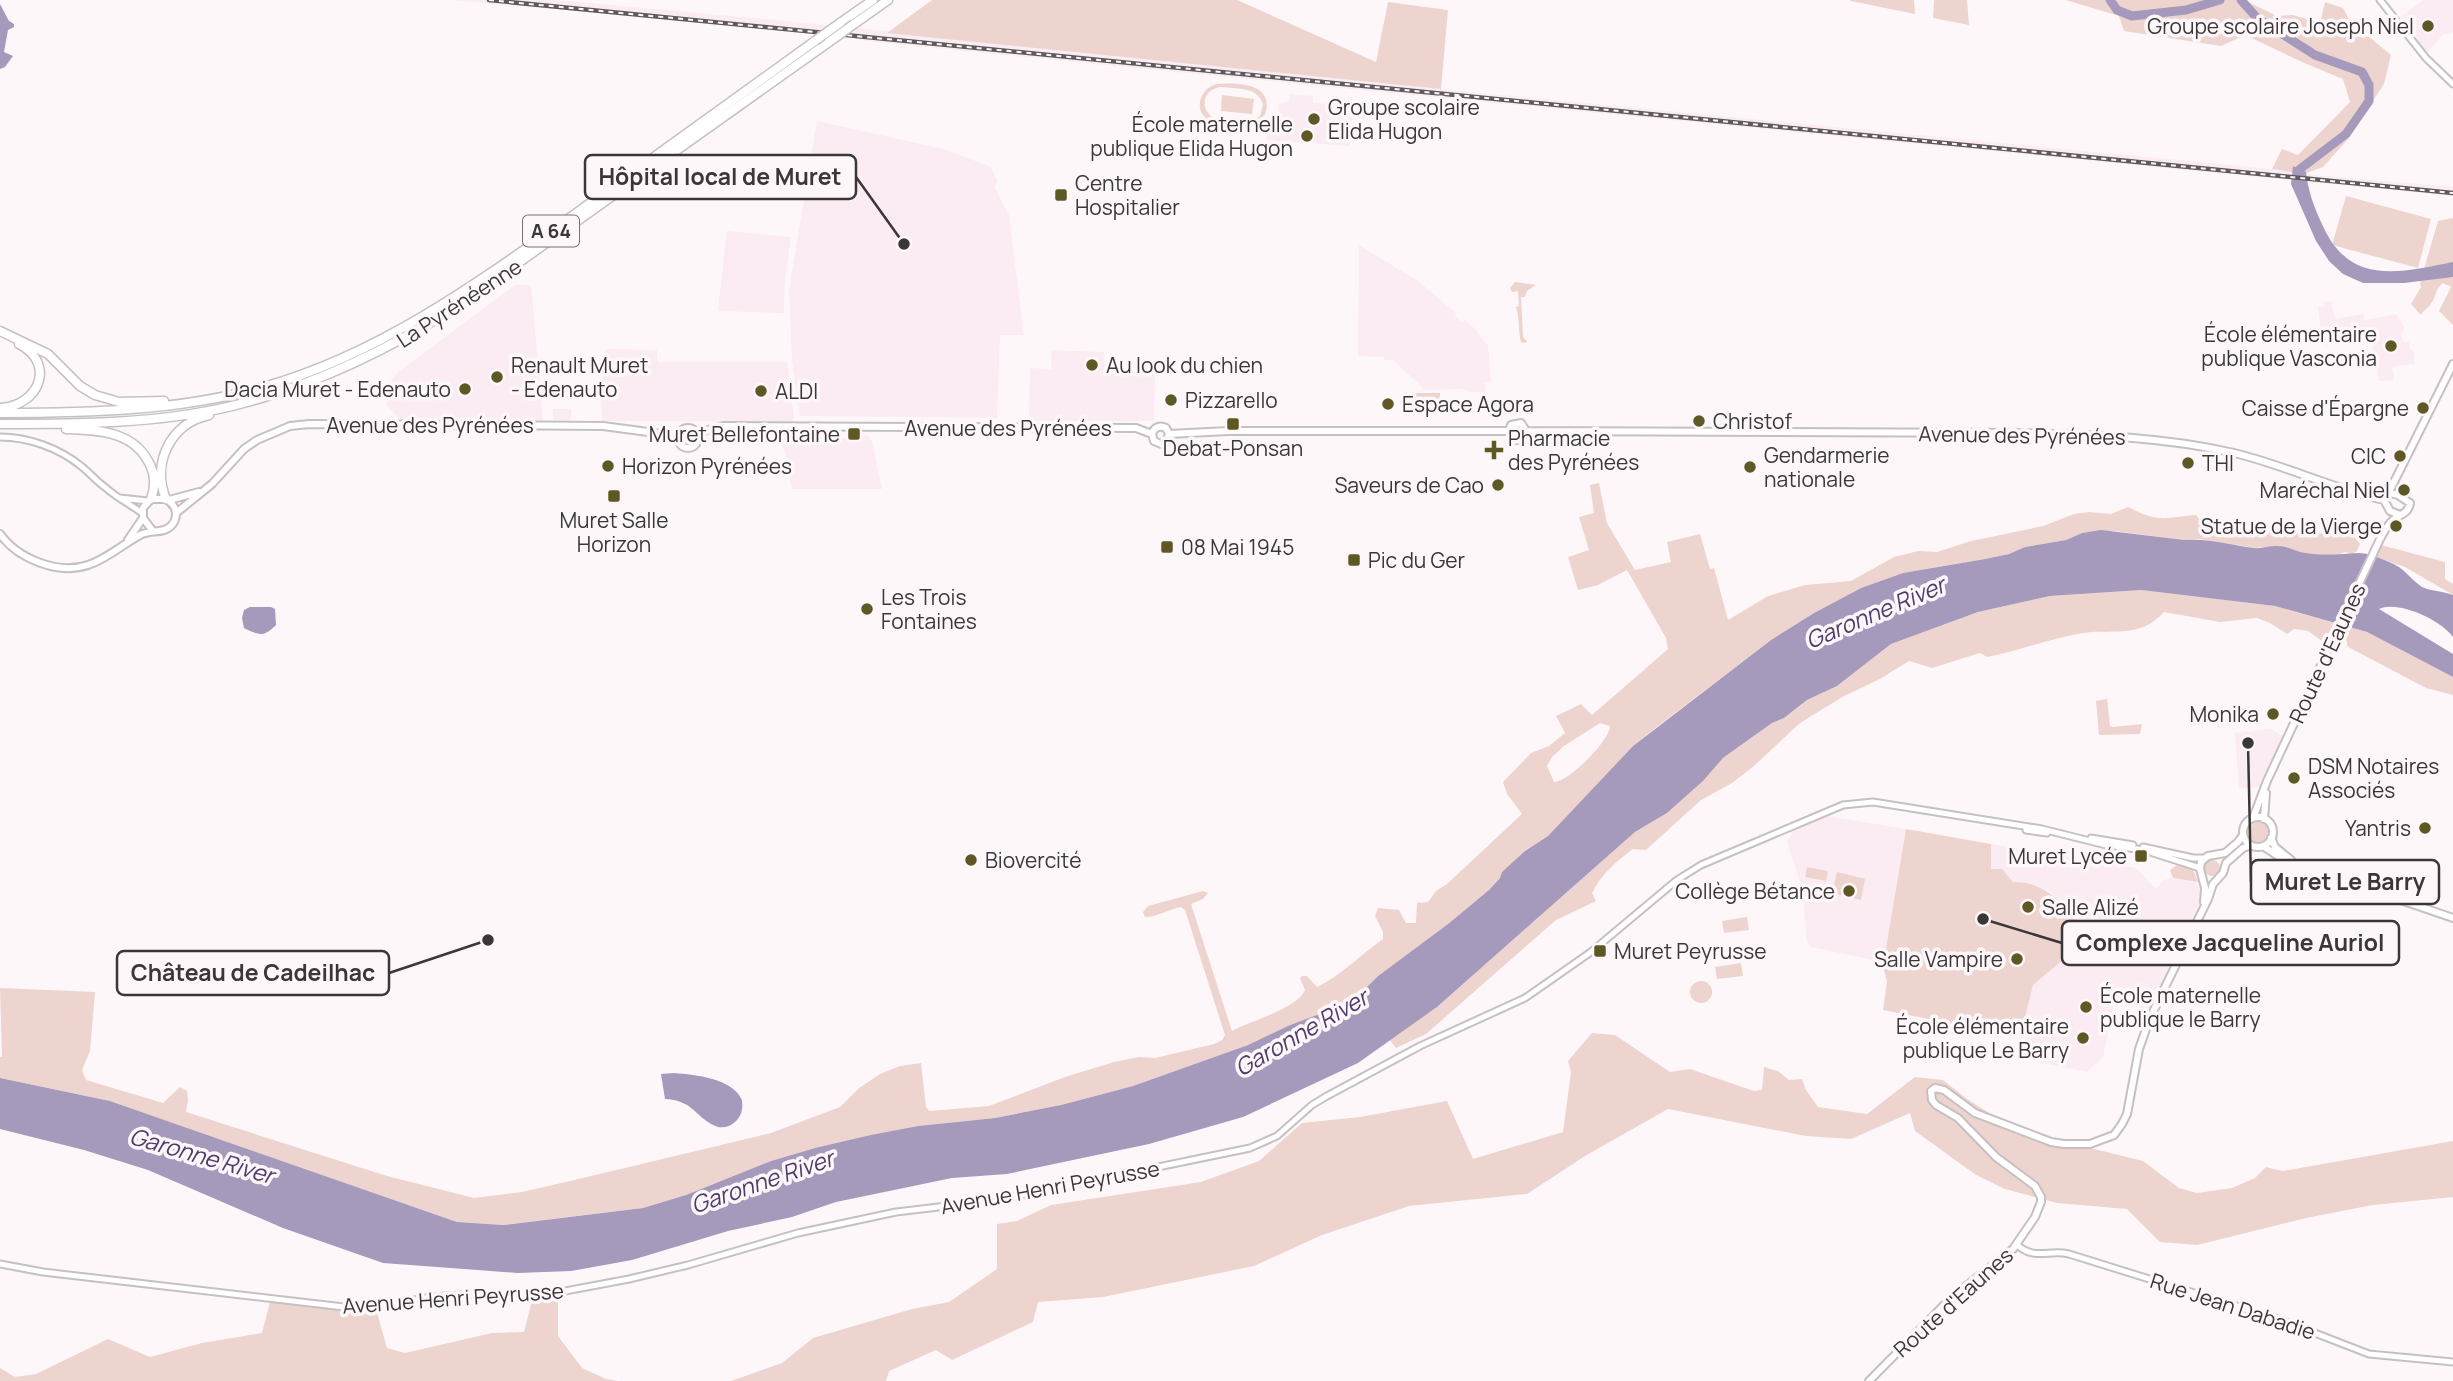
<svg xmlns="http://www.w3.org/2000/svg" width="2453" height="1381" font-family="Manrope,sans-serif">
<rect width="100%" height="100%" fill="#fef7fa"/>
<!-- built -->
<path fill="#fbebf3" d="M451,0H557L796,22L1441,89L2272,169L2304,174L2453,187V196L1105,65L867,41L832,34Z
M2423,0H2453V32L2443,35L2427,52L2398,19Z
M1289,94L1313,96V103L1330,104L1331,101L1353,103L1350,146L1267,140V126L1278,114L1279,103L1289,101Z
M817,121L944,149L991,167L998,182L994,186L1009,215L1024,335H1000L997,418L800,416L792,361L789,290Z
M727,231L791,237L785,280L784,313L718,311Z
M1359,245L1418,281L1456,313L1455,316L1462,322L1465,320L1474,328L1488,346L1491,382L1485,383L1486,392H1471L1465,389L1425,390L1393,360H1384V357L1358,356Z
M515,285H531L543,420L400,419L387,406L385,389L397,373Z
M2331,301L2335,319L2363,314L2365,320L2396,314L2404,327L2401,335L2404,343L2409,341L2410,349L2414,352V364L2392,367L2394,380L2379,381L2372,342L2366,339L2323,346L2318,307L2325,306L2324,302Z
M606,349L657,350V362H787L794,417L791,422L602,421L601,385Z
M1052,350L1104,352L1105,371H1155L1154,421H1029L1030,368L1051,369Z
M553,409H571V420H553Z
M781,435L813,436L832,440L868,435L872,442L882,489H792Z
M2271,729L2285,737L2261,787L2239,788L2235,733Z
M1826,816L1906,829L1884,962L1811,947L1807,942L1802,888L1787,842L1795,829Z
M1991,844L2136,868L2156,889L2164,880L2172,878L2195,882L2199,888L2201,900L2149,1009L2114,1003L2103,1057L2087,1072L2014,1057L2032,985L2089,937L2051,893L2037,885L2013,882L1991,869Z"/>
<!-- green -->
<path fill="#eed4ce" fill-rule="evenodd" d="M932,0H1237L1376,62L1388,2L1448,10L1441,89L887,33Z
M1849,0H1914L1915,14L1851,1Z
M1934,0H1967L1969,25L1933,18Z
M2066,0H2244L2277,16L2293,15L2320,23L2325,2L2343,8L2350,21L2391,55L2384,84L2348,139L2323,167L2304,174L2272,169L2282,149L2298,155L2350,102L2343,79L2302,62L2245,35L2221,46L2124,31L2119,16Z
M1216,84C1228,83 1249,83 1259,90C1274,101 1266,125 1248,126C1238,126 1219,126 1210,121C1192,111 1200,89 1216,84ZM1220,87C1236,89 1257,86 1263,104L1260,116L1248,122L1212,117C1199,106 1204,90 1220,87Z
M1222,95L1254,99L1252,114L1221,111Z
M2346,196L2431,219L2418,268L2332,245Z
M2453,218V325L2439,311L2451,287L2443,283C2435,289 2437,294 2432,302C2428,309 2425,308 2421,315L2411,304L2421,287L2420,283L2438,221Z
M1515,282L1536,285L1527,291L1525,297H1521L1523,337L1527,341L1525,343L1521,342C1518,331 1520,319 1516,307L1519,306L1518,291L1512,292L1510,288Z
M1413,393H1440V408L1413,409Z
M1599,483L1607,523L1635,570L1671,562L1667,542L1700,534L1710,569L1714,568L1728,620L1768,596L1805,585L1851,581L1894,557L1918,551L1937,552L1971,541L2043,526L2074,514L2089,512L2111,514L2128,507C2159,523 2164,518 2196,515L2207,528L2354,535L2360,544L2357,551L2352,554L2345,552L2334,556L2301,553L2274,546L2255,548L2199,539L2185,540L2114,531L2082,533L2066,540L2025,547L2009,554L1985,559L1903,573L1861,588L1814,613L1771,640L1658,726L1633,746L1548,836L1525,851L1489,890L1448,924L1378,976L1361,993L1333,1009L1290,1025L1248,1045L1133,1086L1061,1105L995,1118L918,1126L815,1148L771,1161L686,1195L643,1208L502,1225L457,1222L110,1101L0,1078V1057H2L0,988L95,992L90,1051L82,1070L86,1080L163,1103L180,1087L187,1091L188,1100L186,1112L387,1176L474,1198L522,1192L566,1182L771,1133L840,1107L858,1089L880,1074L900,1066L921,1063L926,1107L929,1111L989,1106L1065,1077L1114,1062L1139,1057L1155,1058L1214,1044L1222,1040L1225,1035L1185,910L1181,907C1169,909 1158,917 1145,917L1143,912L1148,906L1203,891L1208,893L1203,899L1191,904L1232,1031C1250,1021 1298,1008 1305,990L1300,978L1302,976H1307L1317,987C1342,975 1360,955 1383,939V932L1375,916L1378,908L1399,910L1406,923H1416L1417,903L1428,902L1436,891L1447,884L1522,814L1507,794L1503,782L1531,753L1549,746L1565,733L1556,716L1581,704L1592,715L1668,649L1666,638L1627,570L1598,585L1578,590L1568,557L1589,550L1579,517L1594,513L1590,485ZM1600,723L1610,726C1610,740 1569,782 1554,782L1547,766L1552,757L1564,746Z
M2381,545L2445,562V579L2453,584V595L2405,567L2375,557Z
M2141,590L2275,606L2334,623L2325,643L2308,631L2294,629L2287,634L2270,623L2257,618L2220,622L2164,612C2138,641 2110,627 2077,634C2047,640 2017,651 1987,657L1980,653L1932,668L1909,661L1880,679L1844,696L1800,723L1754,766L1732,783L1701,800L1646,850L1633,849C1616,862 1602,873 1592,893L1596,901L1556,920L1426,1034L1396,1048L1390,1040L1437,1007L1635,832L1667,813L1703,781L1723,758L1772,723L1784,718L1807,700L1837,686L1891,644L1978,612L2050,596Z
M2343,625L2367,632L2453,677V695L2426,688L2352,649L2347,646V641L2345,640L2343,643L2337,638Z
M2107,697L2110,726L2113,727L2142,724L2140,734L2099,735L2096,701L2106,699Z
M2248 832a10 10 0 1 1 20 0a10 10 0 1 1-20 0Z
M1906,829L1991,844V869H2002L2013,882C2050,881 2068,911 2090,937L2033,985L2023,1025H2020L2018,1037L1883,1010L1887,982L1883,966Z
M2204 868a8 8 0 1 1 16 0a8 8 0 1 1-16 0Z
M2177,865L2193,870L2198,882L2173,878L2170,870Z
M1807,867L1828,871L1826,881L1805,877Z
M1837,872L1865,879L1861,900L1832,893Z
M1747,917L1749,930L1724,933L1722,921Z
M1741,963L1743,976L1717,979L1715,967Z
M1690 992a11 11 0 1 1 22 0a11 11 0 1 1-22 0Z
M1592,1033L1615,1035L1670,1072L1690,1069L1754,1091L1762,1090L1764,1067L1778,1071L1789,1080L1802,1079L1806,1090L1818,1107L1867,1114L1915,1077L1943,1080L1967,1099L1994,1116L2054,1139L2143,1161L2179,1188L2197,1193L2232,1188L2255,1178L2266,1167L2283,1171L2453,1141V1197L2373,1205L2306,1218L2197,1245L2160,1242L2127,1209L2057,1203L2005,1189L1976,1175L1915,1131L1910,1113L1851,1139L1806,1136L1668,1109L1585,1156L1527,1194L1409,1206L1322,1235L1254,1266L1103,1297L1038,1302L1033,1322L952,1360L936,1350L889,1371L886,1381H731L782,1363L813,1338L912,1309L949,1302L997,1269V1224L1017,1221L1051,1205L1201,1182L1259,1161L1302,1123L1360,1117L1447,1101L1473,1159L1563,1132L1571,1072L1568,1061Z
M533,1297H558V1336L582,1368L606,1379L618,1381H0V1368L15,1377L36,1374L108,1339L150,1357L202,1343L262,1333L270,1302L329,1308L376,1309L387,1348L405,1353L492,1333L524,1332Z"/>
<!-- water -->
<path fill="#a59abb" d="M0,4L9,21L14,24V27L8,30L4,52L13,56L5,67L0,69Z
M2293,166L2306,172C2308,191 2314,207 2322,224C2349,286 2398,273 2453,262V277L2404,283H2363L2343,274L2329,261L2316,241L2291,184Z
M2101,530L2185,540C2209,538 2231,545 2254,548C2261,549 2268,546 2275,546C2287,545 2295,552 2306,553C2324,556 2341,554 2358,553C2368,553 2380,558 2389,562C2404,567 2410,579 2422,587C2430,591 2443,591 2453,595V637C2441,620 2398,600 2379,609L2453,654V677L2367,632L2275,606L2141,590L2050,596L1978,612L1891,644L1837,686L1807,700L1784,718L1772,723L1723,758L1703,781L1667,813L1635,832L1437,1007L1358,1063L1243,1117L1149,1144L1007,1174L952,1178L836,1202L792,1217L728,1231L632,1260L571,1271L518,1273L383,1263L283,1228L148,1170L84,1150L0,1129V1078L110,1101L457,1222L503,1225L643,1208L686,1195L771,1161L815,1148L871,1135L918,1126L995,1118L1061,1105L1133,1086L1248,1045L1290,1025L1333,1009L1361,993L1378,976L1448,924L1489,890L1500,878L1502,872L1525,851L1548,836L1633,746L1771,640L1814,613L1861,588L1903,573L1985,559L2009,554L2025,547L2066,540L2082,533Z
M250,607H271L275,609L276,625C264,637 260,636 244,628L242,618L244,610Z
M674,1073C696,1075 732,1078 742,1100C743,1108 742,1115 736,1121C717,1139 701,1114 687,1105C680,1101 673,1099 665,1099L661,1074Z"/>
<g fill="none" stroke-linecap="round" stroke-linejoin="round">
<!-- river -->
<path stroke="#a59abb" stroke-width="9" d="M2110,0L2117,10L2132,16L2186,10L2220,0
M2241,0L2257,18L2315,55L2362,72L2369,85V101L2346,134L2300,169L2299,178"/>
<!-- tertiary casing -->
<g stroke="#c7c0c3" stroke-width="9">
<path id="tertiary" d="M2380,0L2426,58L2453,84
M0,437C28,437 59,448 81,466C90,473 97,482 106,488C117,498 130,504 142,513
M120,498L148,501
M2026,830L2047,833
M2091,838L2133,845
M2143,847L2193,858H2205
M2017,1245C2036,1261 2048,1249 2069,1254L2281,1320L2369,1354L2453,1362
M0,1264L43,1272L344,1307L381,1306L431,1297L477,1294L544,1295L629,1279L688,1265L798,1233L896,1212L998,1200L1250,1148L1277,1136L1312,1105L1327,1096L1420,1046L1525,998L1591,952L1677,880L1701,865L1843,805L1873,802L2042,829L2106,845L2144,850L2200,868"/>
</g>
<!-- secondary casing -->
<g stroke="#c7c0c3" stroke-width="10">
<path id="secondary" d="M678 438a10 10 0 1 1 20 0a10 10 0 1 1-20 0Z
M1509,431L1512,438L1517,440L1525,436L1526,431
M1509,431L1511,425L1521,423L1526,431
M1526,431L2025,433C2096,435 2165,437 2234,453C2285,465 2333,489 2384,500
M697,433L723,426L1136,428L1152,434
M1152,434L1154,441L1161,444L1166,442L1169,434
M1152,434C1154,427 1160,425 1166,428L1169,434
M1169,434L1228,431H1509
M2388,494L2453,364
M169,500L199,492
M2384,500L2390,511L2400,515
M176,513L212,484L244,449L257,440L290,426L309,424L603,426L678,436
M0,534C18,559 58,575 88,565C107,559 123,544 140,535C151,529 167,535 174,522C179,512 174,504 166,499H151L143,508V518L152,530
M128,540L143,518
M2243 832a15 15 0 1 1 30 0a15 15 0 1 1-30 0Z
M2253,818L2267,781L2380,539C2383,533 2386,528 2390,523C2397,514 2408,516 2410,503L2398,495L2390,493
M2264,819L2266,793
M2271,838L2275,847L2291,860
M2263,846L2284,860L2453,918
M2204,902L2205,888L2200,869L2201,862L2208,856L2225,853L2238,842L2243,835
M1869,1381L1950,1299L2013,1249L2035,1217L2041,1202V1197L2035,1186L1996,1157L1958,1118L1936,1105L1932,1100L1931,1091L1935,1088L1944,1090L1975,1113L2051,1142L2064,1144H2090L2114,1135L2122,1124L2127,1114L2139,1049L2150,1018L2208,899L2213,884L2223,873L2226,863L2243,848L2251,845"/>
</g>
<!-- motorway casing -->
<g stroke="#c7c0c3" stroke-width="11">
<path id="motorway" d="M840,23L873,0
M854,24L888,0
M0,331L48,354L80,386L95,395L119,402L164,401
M1,408C40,405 56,363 19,344
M0,413C89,413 181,411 267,386C382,353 479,282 575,214C655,156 735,99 815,41
M0,424C77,424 157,424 232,406C314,386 388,350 459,305L829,42
M66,429C99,430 136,431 151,467C156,478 155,488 151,499
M166,499C151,463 171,423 209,415"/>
</g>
<!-- tertiary -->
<use href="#tertiary" stroke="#fff" stroke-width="5"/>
<!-- secondary -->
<use href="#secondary" stroke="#fff" stroke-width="6"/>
<!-- motorway -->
<use href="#motorway" stroke="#fff" stroke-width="8"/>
<!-- rail casing -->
<g stroke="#5e5a5b" stroke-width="4.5">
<path id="rail" d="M489,0L2453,193"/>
</g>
<!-- rail -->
<use href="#rail" stroke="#fef7fa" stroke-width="2" stroke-dasharray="5" stroke-linecap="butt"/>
<!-- motorway-bridge casing -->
<g stroke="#c7c0c3" stroke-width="11" stroke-linecap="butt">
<path id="motorway-bridge" d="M815,41L840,23
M829,42L854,24"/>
</g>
<!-- motorway-bridge -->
<use href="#motorway-bridge" stroke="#fff" stroke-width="8"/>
</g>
<!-- markers -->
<g fill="#5e5825" stroke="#fef7fa" stroke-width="2.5">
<circle cx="2428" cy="26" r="7"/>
<circle cx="1314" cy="119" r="7"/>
<circle cx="1307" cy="136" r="7"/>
<rect x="1054" y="188" width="14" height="14" rx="3.5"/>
<circle cx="2391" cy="346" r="7"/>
<circle cx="1092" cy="365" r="7"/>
<circle cx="497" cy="377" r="7"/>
<circle cx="465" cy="389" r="7"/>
<circle cx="761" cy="391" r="7"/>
<circle cx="1171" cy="400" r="7"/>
<circle cx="1388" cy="404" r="7"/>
<circle cx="2423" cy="408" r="7"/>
<circle cx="1699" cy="421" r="7"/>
<rect x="1226" y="417" width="14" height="14" rx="3.5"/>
<rect x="847" y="427" width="14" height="14" rx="3.5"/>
<path d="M1490.5 439.5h7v7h7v7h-7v7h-7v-7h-7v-7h7z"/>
<circle cx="2400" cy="456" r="7"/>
<circle cx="2188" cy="463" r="7"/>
<circle cx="608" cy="466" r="7"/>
<circle cx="1750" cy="467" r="7"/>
<circle cx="1498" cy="485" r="7"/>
<circle cx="2404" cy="490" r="7"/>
<rect x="607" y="489" width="14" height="14" rx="3.5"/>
<circle cx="2396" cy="526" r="7"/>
<rect x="1160" y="540" width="14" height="14" rx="3.5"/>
<rect x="1347" y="553" width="14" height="14" rx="3.5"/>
<circle cx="867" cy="609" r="7"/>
<circle cx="2273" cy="714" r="7"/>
<circle cx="2294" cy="778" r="7"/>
<circle cx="2425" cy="828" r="7"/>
<rect x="2134" y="849" width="14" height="14" rx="3.5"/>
<circle cx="971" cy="860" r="7"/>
<circle cx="1849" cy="891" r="7"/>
<circle cx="2028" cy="907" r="7"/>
<rect x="1593" y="944" width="14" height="14" rx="3.5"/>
<circle cx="2017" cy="959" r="7"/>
<circle cx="2086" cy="1007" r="7"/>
<circle cx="2083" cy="1038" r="7"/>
</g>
<g text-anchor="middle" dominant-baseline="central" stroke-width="7" stroke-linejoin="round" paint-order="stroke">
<!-- shield labels -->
<rect fill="#fef7fa" stroke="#757172" stroke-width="2" x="523" y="215.5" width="56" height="31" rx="5"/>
<g font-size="19" font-weight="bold" fill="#3a3738">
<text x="551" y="231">A 64</text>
</g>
<!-- poi labels -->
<g font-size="21" fill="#3a3738" stroke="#fef7fa" text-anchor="start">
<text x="2414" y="26" text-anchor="end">Groupe scolaire Joseph Niel</text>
<text x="1328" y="107">Groupe scolaire<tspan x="1328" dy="24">Elida Hugon</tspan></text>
<text x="1293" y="124" text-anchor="end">École maternelle<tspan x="1293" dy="24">publique Elida Hugon</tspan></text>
<text x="1075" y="183">Centre<tspan x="1075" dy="24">Hospitalier</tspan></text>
<text x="2377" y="334" text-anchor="end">École élémentaire<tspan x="2377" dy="24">publique Vasconia</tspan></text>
<text x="511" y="365">Renault Muret<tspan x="511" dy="24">- Edenauto</tspan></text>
<text x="1106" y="365">Au look du chien</text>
<text x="451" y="389" text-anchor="end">Dacia Muret - Edenauto</text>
<text x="775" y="391">ALDI</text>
<text x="1185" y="400">Pizzarello</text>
<text x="1402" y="404">Espace Agora</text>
<text x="2409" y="408" text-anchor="end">Caisse d'Épargne</text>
<text x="1713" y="421">Christof</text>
<text x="840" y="434" text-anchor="end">Muret Bellefontaine</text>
<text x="1508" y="438">Pharmacie<tspan x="1508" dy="24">des Pyrénées</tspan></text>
<text x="1233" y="448" text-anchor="middle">Debat-Ponsan</text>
<text x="1764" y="455">Gendarmerie<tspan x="1764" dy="24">nationale</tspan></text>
<text x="2386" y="456" text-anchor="end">CIC</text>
<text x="2202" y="463">THI</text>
<text x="622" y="466">Horizon Pyrénées</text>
<text x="1484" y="485" text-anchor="end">Saveurs de Cao</text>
<text x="2390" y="490" text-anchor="end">Maréchal Niel</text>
<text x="614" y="520" text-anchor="middle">Muret Salle<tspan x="614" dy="24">Horizon</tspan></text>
<text x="2382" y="526" text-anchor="end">Statue de la Vierge</text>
<text x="1181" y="547">08 Mai 1945</text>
<text x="1368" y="560">Pic du Ger</text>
<text x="881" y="597">Les Trois<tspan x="881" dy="24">Fontaines</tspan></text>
<text x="2259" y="714" text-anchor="end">Monika</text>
<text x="2308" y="766">DSM Notaires<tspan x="2308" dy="24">Associés</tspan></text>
<text x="2411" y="828" text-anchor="end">Yantris</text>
<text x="2127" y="856" text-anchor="end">Muret Lycée</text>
<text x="985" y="860">Biovercité</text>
<text x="1835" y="891" text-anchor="end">Collège Bétance</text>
<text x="2042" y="907">Salle Alizé</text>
<text x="1614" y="951">Muret Peyrusse</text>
<text x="2003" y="959" text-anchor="end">Salle Vampire</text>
<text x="2100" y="995">École maternelle<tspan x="2100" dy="24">publique le Barry</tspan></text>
<text x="2069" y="1026" text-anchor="end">École élémentaire<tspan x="2069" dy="24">publique Le Barry</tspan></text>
</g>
<!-- street labels -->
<g font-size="21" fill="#3a3738" stroke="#fef7fa">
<text transform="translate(459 303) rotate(-33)">La Pyrénéenne</text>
<text x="430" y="425">Avenue des Pyrénées</text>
<text x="1008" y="428">Avenue des Pyrénées</text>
<text transform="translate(2022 435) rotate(1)">Avenue des Pyrénées</text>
<text transform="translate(2327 653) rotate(-65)">Route d'Eaunes</text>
<text transform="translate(1050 1187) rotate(-10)">Avenue Henri Peyrusse</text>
<text transform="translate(453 1298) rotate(-4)">Avenue Henri Peyrusse</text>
<text transform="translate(1953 1302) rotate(-42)">Route d'Eaunes</text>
<text transform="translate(2233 1306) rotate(18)">Rue Jean Dabadie</text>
</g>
<!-- water labels -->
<g font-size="23" font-style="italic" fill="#4e3c6b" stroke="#fef7fa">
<text transform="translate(1875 612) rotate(-23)">Garonne River</text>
<text transform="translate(1301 1032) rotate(-30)">Garonne River</text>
<text transform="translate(202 1155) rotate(16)">Garonne River</text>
<text transform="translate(762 1181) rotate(-19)">Garonne River</text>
</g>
</g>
<!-- callouts -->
<path fill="none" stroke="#3a3738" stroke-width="2.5" d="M904 244L856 177M2248 743L2251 882M1983 919L2062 943M488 940L389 973"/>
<g fill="#3a3738" stroke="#fef7fa" stroke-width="2.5">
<circle cx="904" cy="244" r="7"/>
<circle cx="2248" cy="743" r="7"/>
<circle cx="1983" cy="919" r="7"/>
<circle cx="488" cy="940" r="7"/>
</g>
<g fill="#fef7fa" stroke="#3a3738" stroke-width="2.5">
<rect x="585" y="155" width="271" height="44" rx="7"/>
<rect x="2251" y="860" width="188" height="44" rx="7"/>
<rect x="2062" y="921" width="337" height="44" rx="7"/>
<rect x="117" y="951" width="272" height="44" rx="7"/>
</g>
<g font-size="23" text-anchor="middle" font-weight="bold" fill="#3a3738">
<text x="720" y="185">Hôpital local de Muret</text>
<text x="2345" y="890">Muret Le Barry</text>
<text x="2230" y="951">Complexe Jacqueline Auriol</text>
<text x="253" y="981">Château de Cadeilhac</text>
</g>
</svg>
